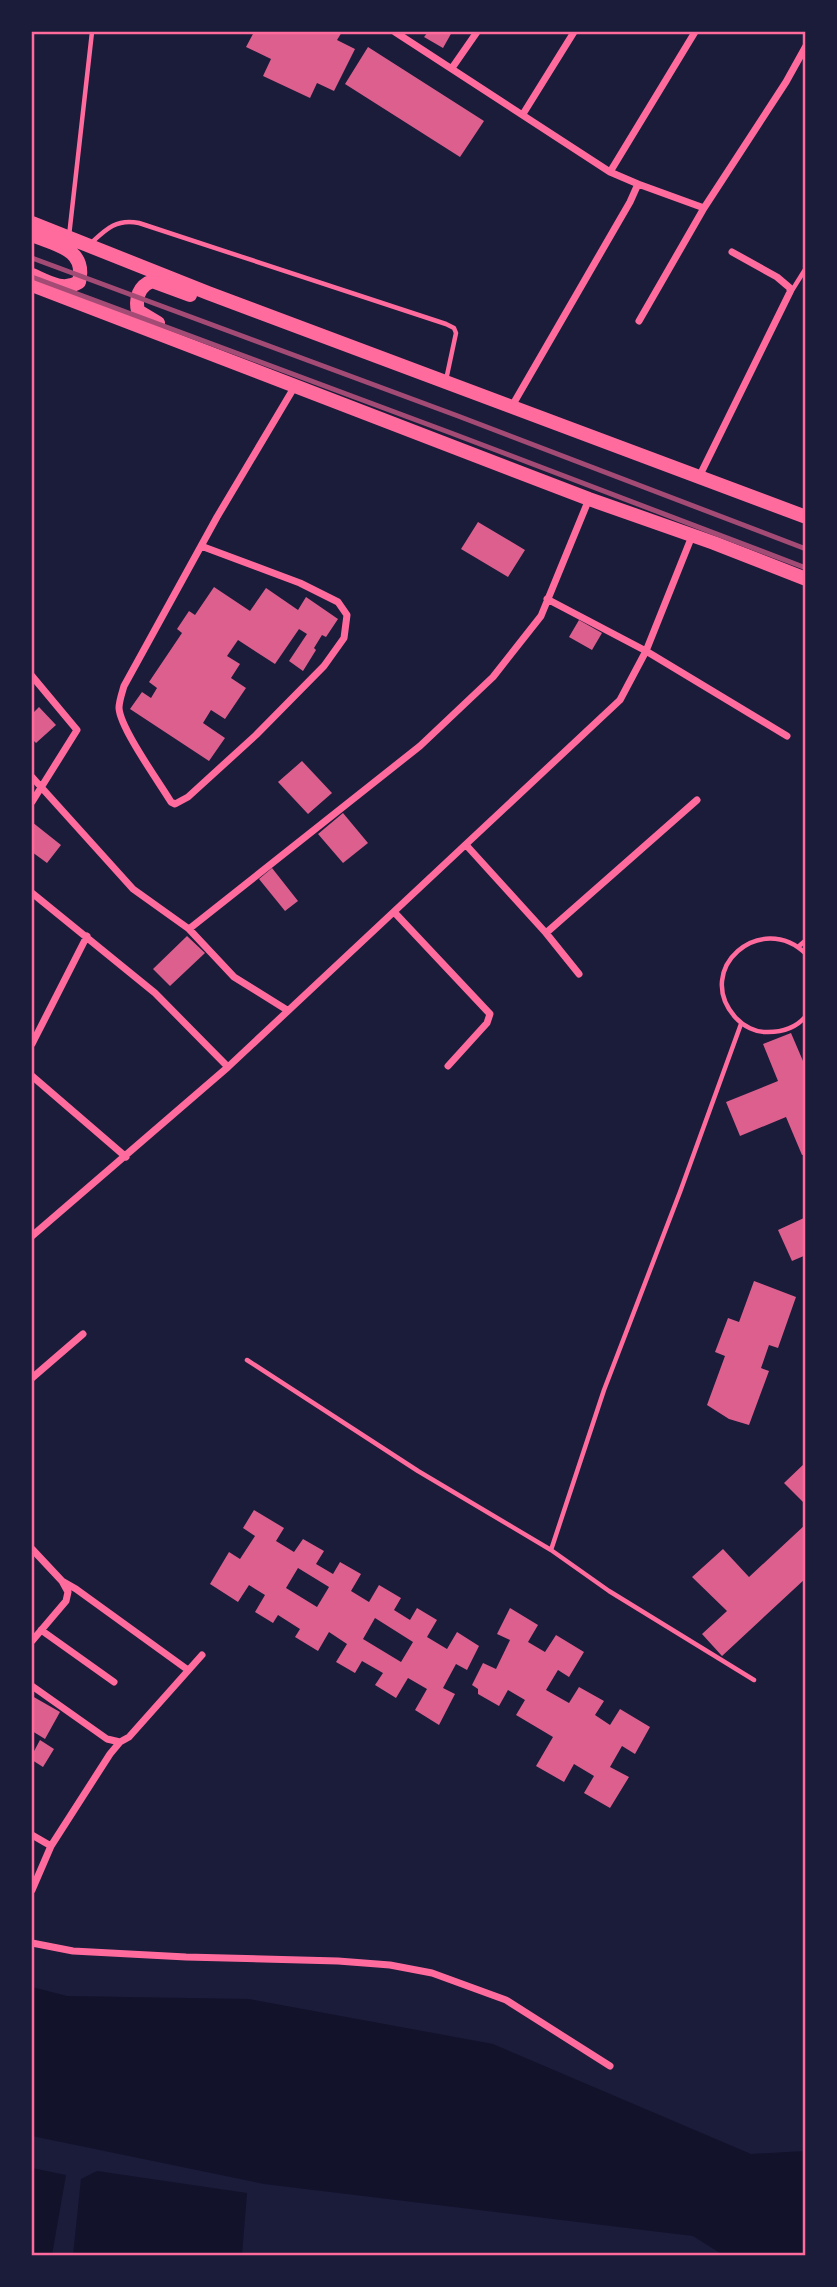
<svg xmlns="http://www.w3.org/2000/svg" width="837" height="2287" font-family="'DM Sans',sans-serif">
<rect width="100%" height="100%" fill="#1b1b3a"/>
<!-- water -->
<path fill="#12122b" d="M32,1987L67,1996L249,1999L493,2044L751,2154L805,2151V2255H723L693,2236L264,2184L32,2136Z
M32,2168L66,2175L52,2255H32Z
M97,2171L247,2193L242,2255H73L81,2179Z"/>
<!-- building -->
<path fill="#dd5f8e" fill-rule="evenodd" d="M254,32H342L337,40L355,49L334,91L317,83L310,98L263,76L271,59L246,47Z
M428,32H452L443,48L424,37Z
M368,47L484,121L460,157L345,84Z
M478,522L525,550L508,577L461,549Z
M214,587L250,611L266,588L298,610L306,597L338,619L326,637L322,635L314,648L316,650L303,671L289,661L307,634L299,629L275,664L238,640L227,656L240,664L231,678L246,688L225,719L211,710L203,723L225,738L209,761L130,709L142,692L151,698L157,688L149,682L182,633L177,629L189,611L195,615Z
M579,620L602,633L592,650L569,637Z
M39,707L56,725L36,743L32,739V714Z
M302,761L332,793L308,814L278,782Z
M343,813L368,843L343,863L318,834Z
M32,822L61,845L47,863L32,852Z
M272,868L298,901L285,911L259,879Z
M187,936L205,953L170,986L153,969Z
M791,1033L806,1068V1154L802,1155L786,1117L740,1136L726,1102L778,1081L763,1044Z
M806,1217V1255L792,1261L778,1230Z
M754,1281L796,1297L778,1348L769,1345L761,1368L769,1371L749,1425L729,1419L707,1405L725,1356L715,1352L728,1318L739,1322Z
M806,1462V1505L784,1483Z
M254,1510L284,1528L276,1541L294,1552L303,1539L324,1551L316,1564L333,1574L340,1562L361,1574L351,1591L369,1602L379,1585L401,1598L394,1610L410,1620L417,1608L437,1620L427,1637L447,1649L457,1632L479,1646L467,1670L456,1664L443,1688L455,1694L439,1725L415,1710L427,1689L408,1678L396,1698L375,1685L383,1673L362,1661L355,1673L336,1662L347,1644L329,1632L318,1651L295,1637L300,1629L278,1615L273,1623L255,1612L265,1595L249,1585L238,1602L210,1584L229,1552L240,1559L255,1536L243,1528ZM298,1568L329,1587L317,1607L286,1588ZM375,1618L413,1642L401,1662L363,1639Z
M806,1524V1578L722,1656L702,1634L727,1611L692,1577L723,1549L749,1577Z
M510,1608L538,1625L528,1642L545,1652L556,1635L584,1652L569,1677L558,1670L546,1690L569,1703L579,1687L604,1701L595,1715L610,1725L620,1709L650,1727L635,1754L622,1746L610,1767L629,1777L610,1808L584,1793L594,1776L574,1764L564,1782L536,1766L553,1737L516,1715L525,1700L508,1690L499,1706L478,1694V1689L472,1685L483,1663L496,1669L510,1640L497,1634Z
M32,1696L60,1712L45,1739L32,1731Z
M40,1740L54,1749L43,1767L32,1760V1755Z"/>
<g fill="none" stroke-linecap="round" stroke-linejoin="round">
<!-- service -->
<path stroke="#ff6b9d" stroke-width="4.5" d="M69,236L92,32
M90,244C105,230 116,218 139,223L446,324L454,328L456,333L446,380
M806,251V254
M791,292L806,268
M798,947L806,940
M806,954C761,910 693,969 735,1017C743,1026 756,1033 768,1032C783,1032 796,1028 806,1016
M247,1360L418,1471L551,1550L604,1390L680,1192L741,1024
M551,1550L609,1591L754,1680"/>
<!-- minor -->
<path stroke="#ff6b9d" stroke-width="7" d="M395,32L610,172L638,184L630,202L512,406
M452,68L477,32
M523,114L574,32
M610,172L695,32
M638,184L704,208L786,82L806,46
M639,321L704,208
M699,477L790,292V288L777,277L732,252
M201,546L300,583L338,602L347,615L344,638L324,666L256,735L188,797L175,804L171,802C159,782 120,728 119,708C119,701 122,693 124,686L217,517L295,386
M547,599L646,651L787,736
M32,676L77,730L32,802
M32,777L133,889L189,929L234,977L287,1010
M467,846L546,933L579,974
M32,893L155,993L228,1067
M395,913L490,1014L487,1023L448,1066
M189,929L420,746L493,677L541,616L589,499
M546,933L697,800
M32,1044L87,936
M32,1076L126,1157
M32,1236L228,1067L620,700L646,651L692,536
M32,1378L83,1334
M32,1549L62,1581L68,1592L66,1601L32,1641
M62,1581L76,1589L188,1670
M41,1630L114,1682
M32,1686L107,1739L120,1742L129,1737L202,1655
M32,1835L51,1846
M32,1890L51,1846L110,1754L120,1742
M32,1943L73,1951L186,1957L338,1961L390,1965L432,1973L506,2000L610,2066"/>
<!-- trunk -->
<path stroke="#ff6b9d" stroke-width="14" d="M32,223L208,293L806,517
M32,235C56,245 87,249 79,282C63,292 48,282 32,275
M32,285L589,499L714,543L806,579
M158,323L138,311C135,298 139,286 152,281L190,295"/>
<!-- rail -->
<path stroke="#a44b75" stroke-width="5" d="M32,258L458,416L806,549
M32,277L451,433L806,568"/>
</g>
<!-- border -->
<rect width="837" height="2287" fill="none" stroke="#1b1b3a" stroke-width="66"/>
<rect x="33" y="33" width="771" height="2221" fill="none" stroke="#ff6b9d" stroke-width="2.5"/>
</svg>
